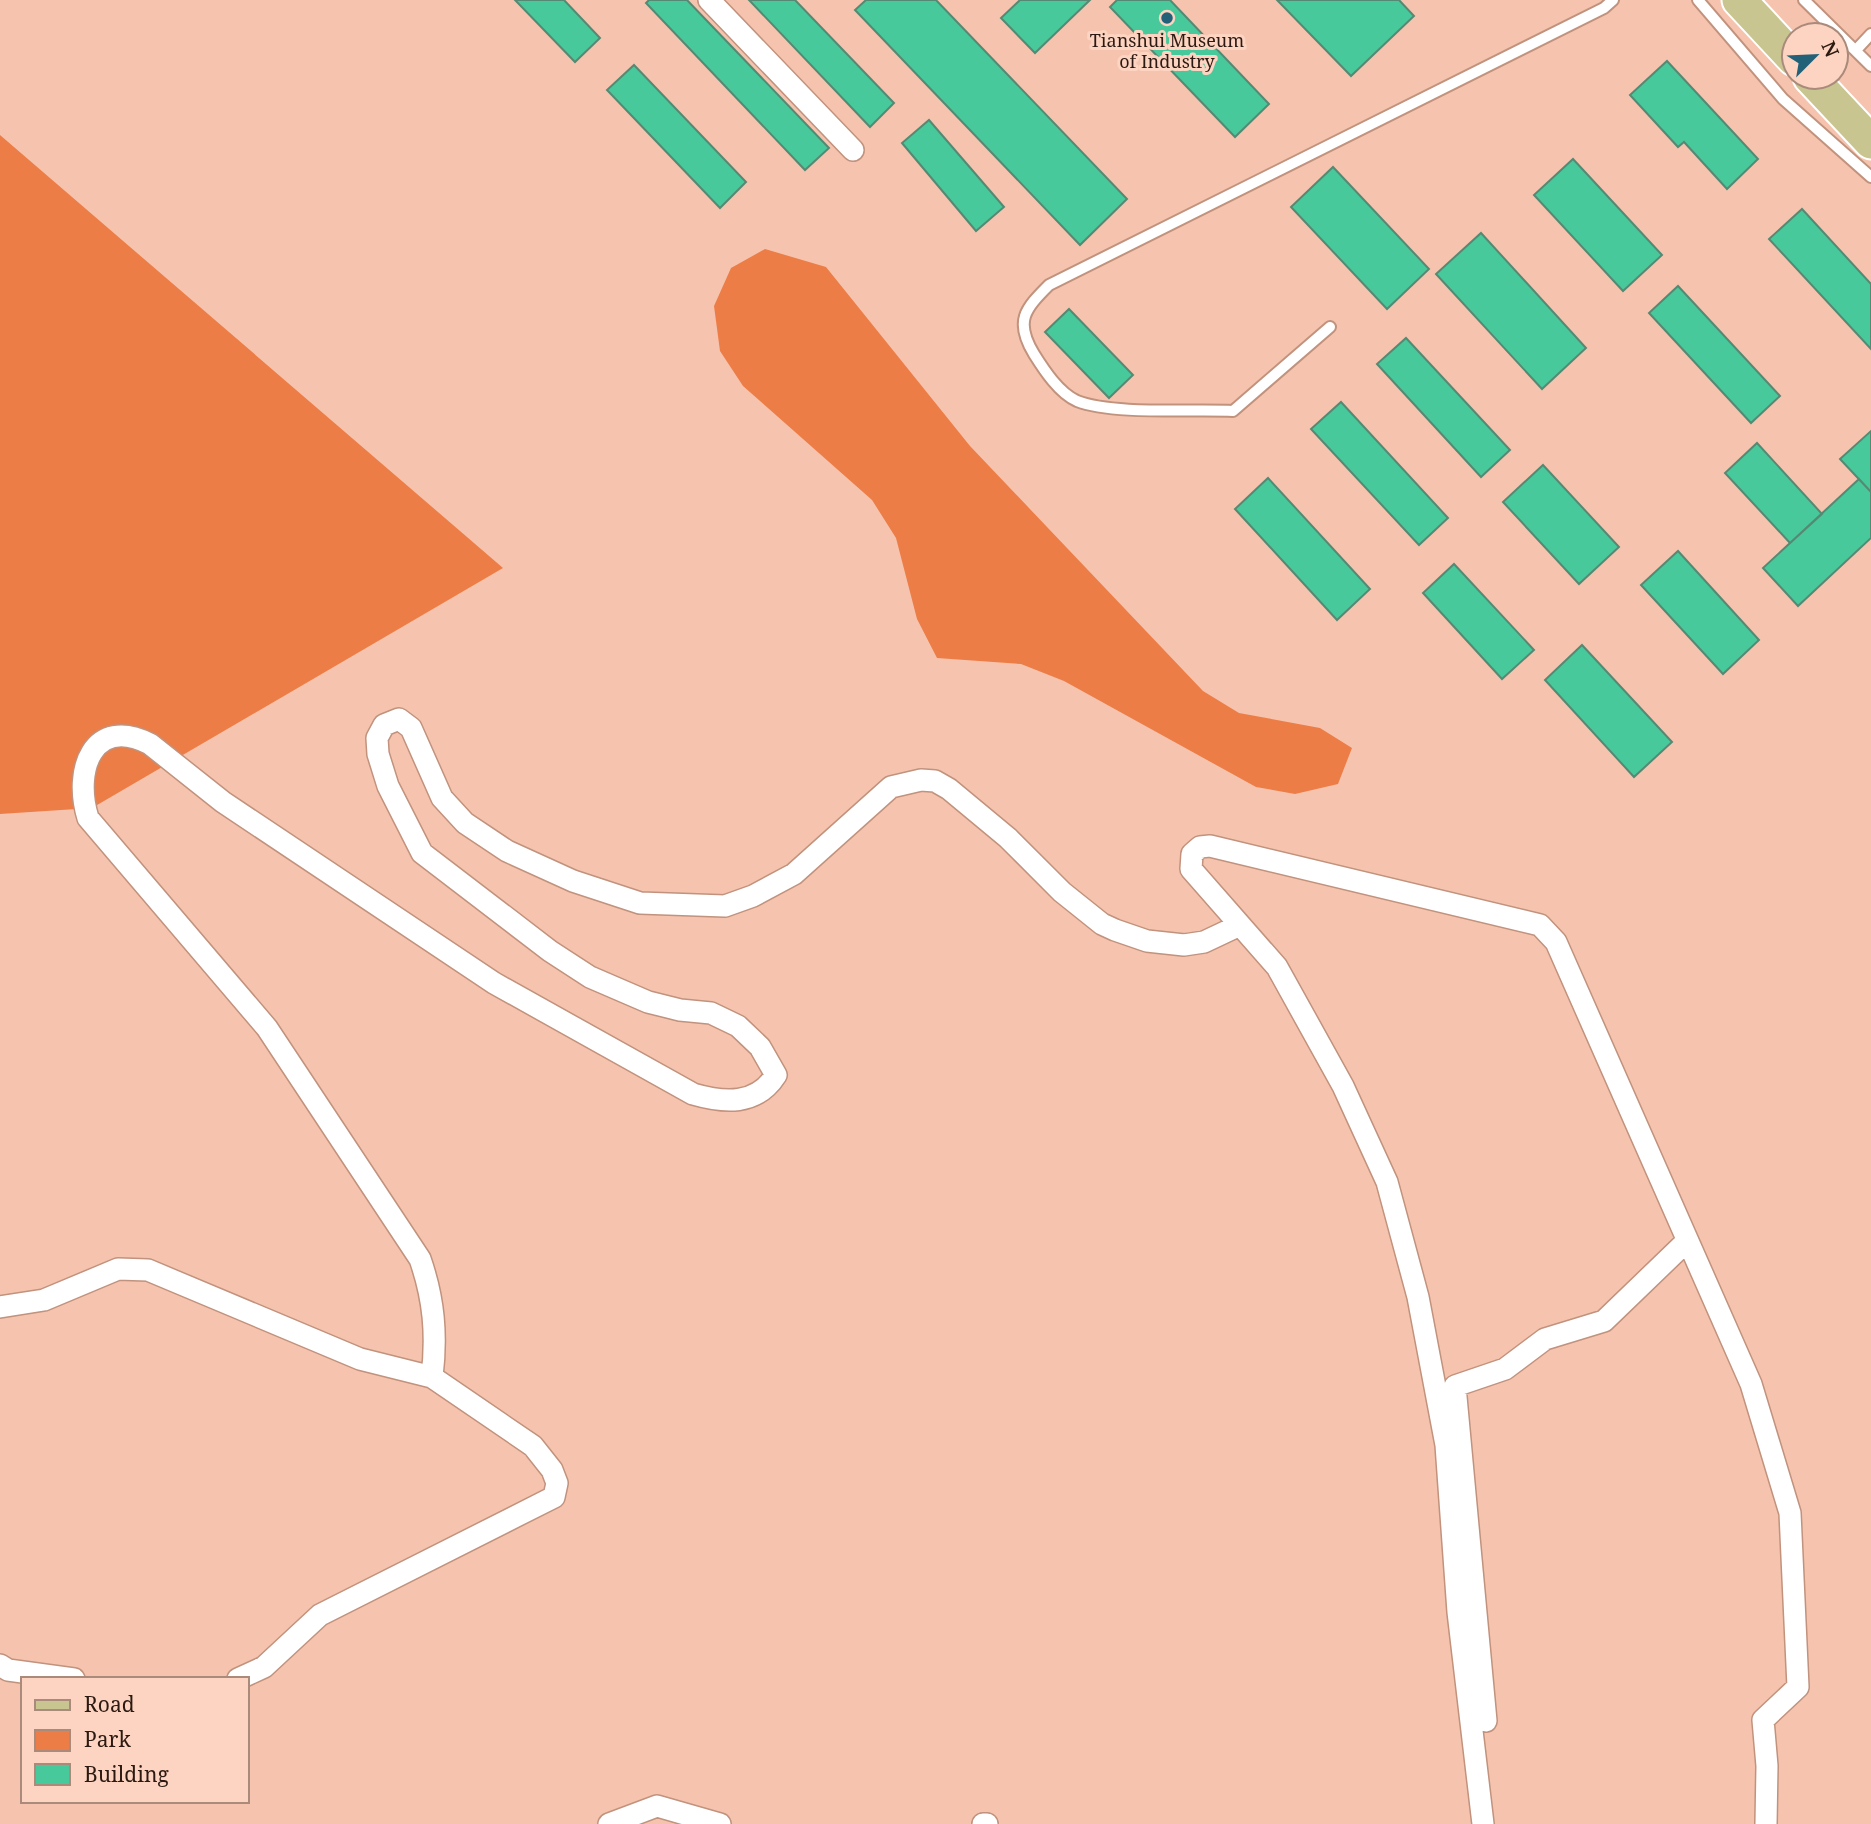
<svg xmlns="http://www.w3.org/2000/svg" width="1871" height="1824" font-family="'Noto Serif',serif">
<rect width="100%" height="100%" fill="#f6c4ae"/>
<!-- green -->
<path fill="#ec7d46" d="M0,135L503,568L92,808L0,814Z
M765,249L826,267L970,446L1203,691L1239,713L1320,728L1352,748L1338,784L1295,794L1256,787L1064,681L1021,664L937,658L917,619L896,538L872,500L743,386L720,351L714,306L731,268Z"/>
<!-- building -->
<path fill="#47c99b" stroke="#568973" stroke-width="2" d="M515,0H564L600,38L575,62Z
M649,0H687L829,148L805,170L646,3Z
M749,0H795L894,103L870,127Z
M866,0H936L1127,199L1080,245L855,10Z
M1020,0H1090L1035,53L1001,18Z
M1117,0H1170L1269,104L1235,137L1110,7Z
M1277,0H1399L1414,16L1351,76Z
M1667,61L1758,159L1727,189L1684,142L1678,147L1630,95Z
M634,65L746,182L720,208L607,90Z
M929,120L1004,207L976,231L902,143Z
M1573,159L1662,255L1623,291L1534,195Z
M1333,167L1429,269L1387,309L1291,207Z
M1802,209L1871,284V349L1769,239Z
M1481,233L1586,348L1542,389L1436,274Z
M1678,286L1780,396L1751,423L1649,313Z
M1069,309L1133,375L1109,398L1045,332Z
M1406,338L1510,450L1481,477L1377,364Z
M1341,402L1448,518L1419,545L1311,429Z
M1871,431V492L1840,459Z
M1757,443L1822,514L1790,543L1725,473Z
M1543,465L1619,547L1579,584L1503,502Z
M1268,478L1370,589L1337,620L1235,509Z
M1859,479L1871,492V538L1798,606L1763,568Z
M1678,551L1759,640L1723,674L1641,585Z
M1454,564L1534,650L1502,679L1423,593Z
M1582,645L1672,742L1634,777L1545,680Z"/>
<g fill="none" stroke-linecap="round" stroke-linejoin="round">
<!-- lane casing -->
<g stroke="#c1927d" stroke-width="14">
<path id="lane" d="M1698,0L1783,99L1871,177
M1804,0L1871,66
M1856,50L1871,34
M1330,327L1233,411C1192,409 1113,415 1077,401C1059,393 1044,370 1034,354C1014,321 1025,309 1049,285L1604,8L1613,0"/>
</g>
<!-- street casing -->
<g stroke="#c1927d" stroke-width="24">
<path id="street" d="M709,0L853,150
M0,1307L44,1300L118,1269L148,1270L360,1359L432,1377L533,1446L552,1470L557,1483L554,1497L320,1615L264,1667L238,1679
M432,1377C437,1335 434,1299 420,1259L267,1028L88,818C73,770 93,715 150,744L223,802L494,983L693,1094C724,1103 756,1106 776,1075L760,1047L738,1026L711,1013L680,1010L648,1002L590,977L550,951L422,853L388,786L378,754L377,738L384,725L399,719L411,728L442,798L465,823L507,851L573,881L640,903L725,906L753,896L794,874L891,787L921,780L935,781L949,789L1008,838L1062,892L1102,924L1115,930L1147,941L1184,945L1204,942L1240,925
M0,1665L8,1670L74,1679
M1486,1721L1455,1386L1505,1369L1545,1339L1604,1321L1687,1241
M609,1824L657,1806L720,1824
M983,1824H987
M1483,1824L1458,1612L1446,1445L1418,1297L1387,1182L1343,1086L1277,967L1191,869L1192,854L1200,847L1210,846L1540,925L1556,942L1751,1384L1790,1513L1798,1687L1763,1720L1767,1766L1766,1824"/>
</g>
<!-- primary casing -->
<g stroke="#fff" stroke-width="37">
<path id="primary" d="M1739,0L1794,59
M1810,77L1871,142"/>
</g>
<!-- lane -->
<use href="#lane" stroke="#fff" stroke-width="10"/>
<!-- street -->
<use href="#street" stroke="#fff" stroke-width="21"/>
<!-- primary -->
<use href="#primary" stroke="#c8c590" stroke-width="33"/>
</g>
<!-- markers -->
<circle fill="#226177" stroke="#fcd4c1" stroke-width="2.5" cx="1167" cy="18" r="7"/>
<g text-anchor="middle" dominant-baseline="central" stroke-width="6" stroke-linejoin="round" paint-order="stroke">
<!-- poi labels -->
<g font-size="18" fill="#2c1a12" stroke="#fcd4c1">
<text x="1167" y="40">Tianshui Museum<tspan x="1167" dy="21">of Industry</tspan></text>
</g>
</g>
<!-- legend -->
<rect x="21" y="1677" width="228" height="126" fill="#fcd4c1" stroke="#a98a7b" stroke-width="2"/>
<rect x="35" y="1700" width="35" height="10" fill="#c8c590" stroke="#a98a7b" stroke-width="2"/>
<text x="84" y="1712" font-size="21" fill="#2c1a12">Road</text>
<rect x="35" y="1730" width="35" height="21" fill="#ec7d46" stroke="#a98a7b" stroke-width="2"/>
<text x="84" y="1747" font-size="21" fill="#2c1a12">Park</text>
<rect x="35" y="1764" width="35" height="21" fill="#47c99b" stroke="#a98a7b" stroke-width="2"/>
<text x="84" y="1782" font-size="21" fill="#2c1a12">Building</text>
<!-- north arrow -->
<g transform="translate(1815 56) rotate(66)"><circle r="33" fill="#fcd4c1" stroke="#a98a7b" stroke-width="2"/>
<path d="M0-5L12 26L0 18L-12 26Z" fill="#226177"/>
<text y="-10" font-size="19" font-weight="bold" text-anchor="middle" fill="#2c1a12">N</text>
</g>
</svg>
